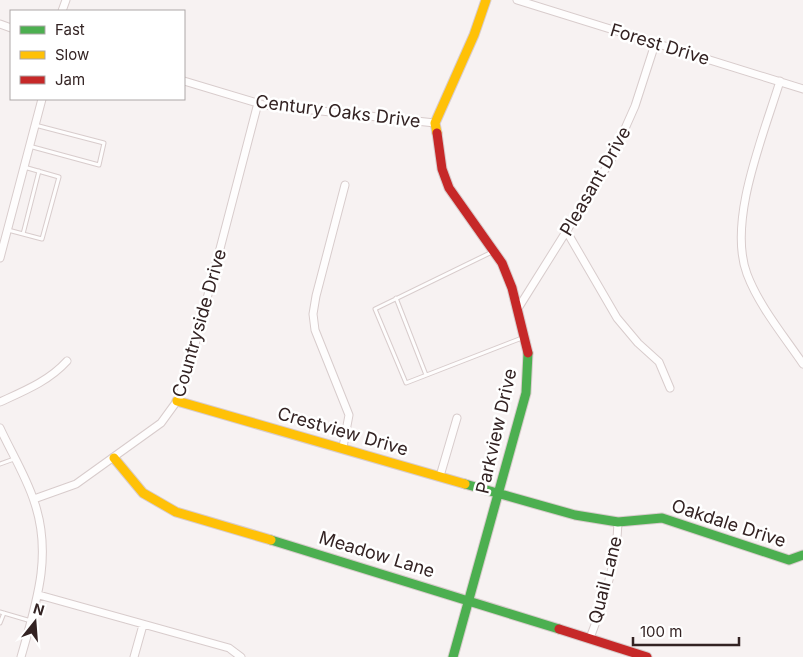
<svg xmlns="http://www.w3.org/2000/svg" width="803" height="657" font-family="Inter,sans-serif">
<rect width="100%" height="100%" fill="#f7f2f2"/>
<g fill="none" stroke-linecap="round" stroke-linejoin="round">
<!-- lane casing -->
<g stroke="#d8cccc" stroke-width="5">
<path id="lane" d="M29,146L99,165L104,143L35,125
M8,230L42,239L59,177L24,167
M23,234L39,171
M494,251L375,309L406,383L522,338
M396,298L426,375
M0,464L14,459
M0,612L31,621
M0,623L4,613"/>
</g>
<!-- street casing -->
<g stroke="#d8cccc" stroke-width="9">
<path id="street" d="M517,0L803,89
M62,11L66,0
M0,24L11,28
M184,81L264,105L435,123
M780,81C764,134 727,221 747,274C759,306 784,336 803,364
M567,232L617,318L638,343L659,362L670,388
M0,258L42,99
M517,310L611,160L635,106L655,44
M0,402C24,391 49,381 67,361
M0,428C11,452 26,476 34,501C53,555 36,604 21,657
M343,447L349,415L315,330L313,314L316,296L345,185
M440,476L457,418
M34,499L76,484L161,423L177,401L186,379L258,103
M39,595L229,648L241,657
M590,638C604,602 617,561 618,522
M134,657L143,625"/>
</g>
<!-- fast casing -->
<g stroke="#d8cccc" stroke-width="11">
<path id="fast" d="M465,484L575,515L618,522L662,518L789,560L803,555
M271,540L559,629
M453,657L526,393L528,353"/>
</g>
<!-- slow casing -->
<g stroke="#d8cccc" stroke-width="11">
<path id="slow" d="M437,133L435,123L474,35L486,0
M177,401L465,484
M114,458L143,493L176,512L271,540"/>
</g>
<!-- jam casing -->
<g stroke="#d8cccc" stroke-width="11">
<path id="jam" d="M437,133L442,169L449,188L502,263L512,288L528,353
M559,629L647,657"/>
</g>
<!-- lane -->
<use href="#lane" stroke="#fefdfd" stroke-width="3"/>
<!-- street -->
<use href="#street" stroke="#fefdfd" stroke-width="7"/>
<!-- fast -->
<use href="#fast" stroke="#4caf50" stroke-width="9"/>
<!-- slow -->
<use href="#slow" stroke="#ffc107" stroke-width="9"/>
<!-- jam -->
<use href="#jam" stroke="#c62828" stroke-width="9"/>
</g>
<g text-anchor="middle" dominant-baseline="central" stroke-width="5" stroke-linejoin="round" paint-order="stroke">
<!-- street labels -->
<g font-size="18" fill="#332323" stroke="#fff">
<text transform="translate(660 44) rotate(17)">Forest Drive</text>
<text transform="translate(338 111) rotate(7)">Century Oaks Drive</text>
<text transform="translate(595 181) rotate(-60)">Pleasant Drive</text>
<text transform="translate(199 323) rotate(-74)">Countryside Drive</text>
<text transform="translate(343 431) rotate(16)">Crestview Drive</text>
<text transform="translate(496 431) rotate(-77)">Parkview Drive</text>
<text transform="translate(729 523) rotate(18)">Oakdale Drive</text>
<text transform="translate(377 554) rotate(17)">Meadow Lane</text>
<text transform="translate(605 580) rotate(-76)">Quail Lane</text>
</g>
</g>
<!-- legend -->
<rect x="10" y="10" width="175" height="90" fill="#ffffff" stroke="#ada7a7"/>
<rect x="20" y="26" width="25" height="8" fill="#4caf50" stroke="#ada7a7"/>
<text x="55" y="35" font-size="15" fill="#332323">Fast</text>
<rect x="20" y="51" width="25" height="8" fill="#ffc107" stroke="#ada7a7"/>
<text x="55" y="60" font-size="15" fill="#332323">Slow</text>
<rect x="20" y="76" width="25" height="8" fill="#c62828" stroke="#ada7a7"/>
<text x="55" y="85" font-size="15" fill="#332323">Jam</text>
<!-- north arrow -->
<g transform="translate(35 622) rotate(17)" stroke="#ffffff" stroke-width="4" paint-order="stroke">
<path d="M0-4L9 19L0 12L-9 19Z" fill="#332323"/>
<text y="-8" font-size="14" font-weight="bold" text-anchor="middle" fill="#332323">N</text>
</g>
<!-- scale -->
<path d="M633 637v8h106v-8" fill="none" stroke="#332323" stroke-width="2.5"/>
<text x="640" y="637" font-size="15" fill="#332323" stroke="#ffffff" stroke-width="4" paint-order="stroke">100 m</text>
</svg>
